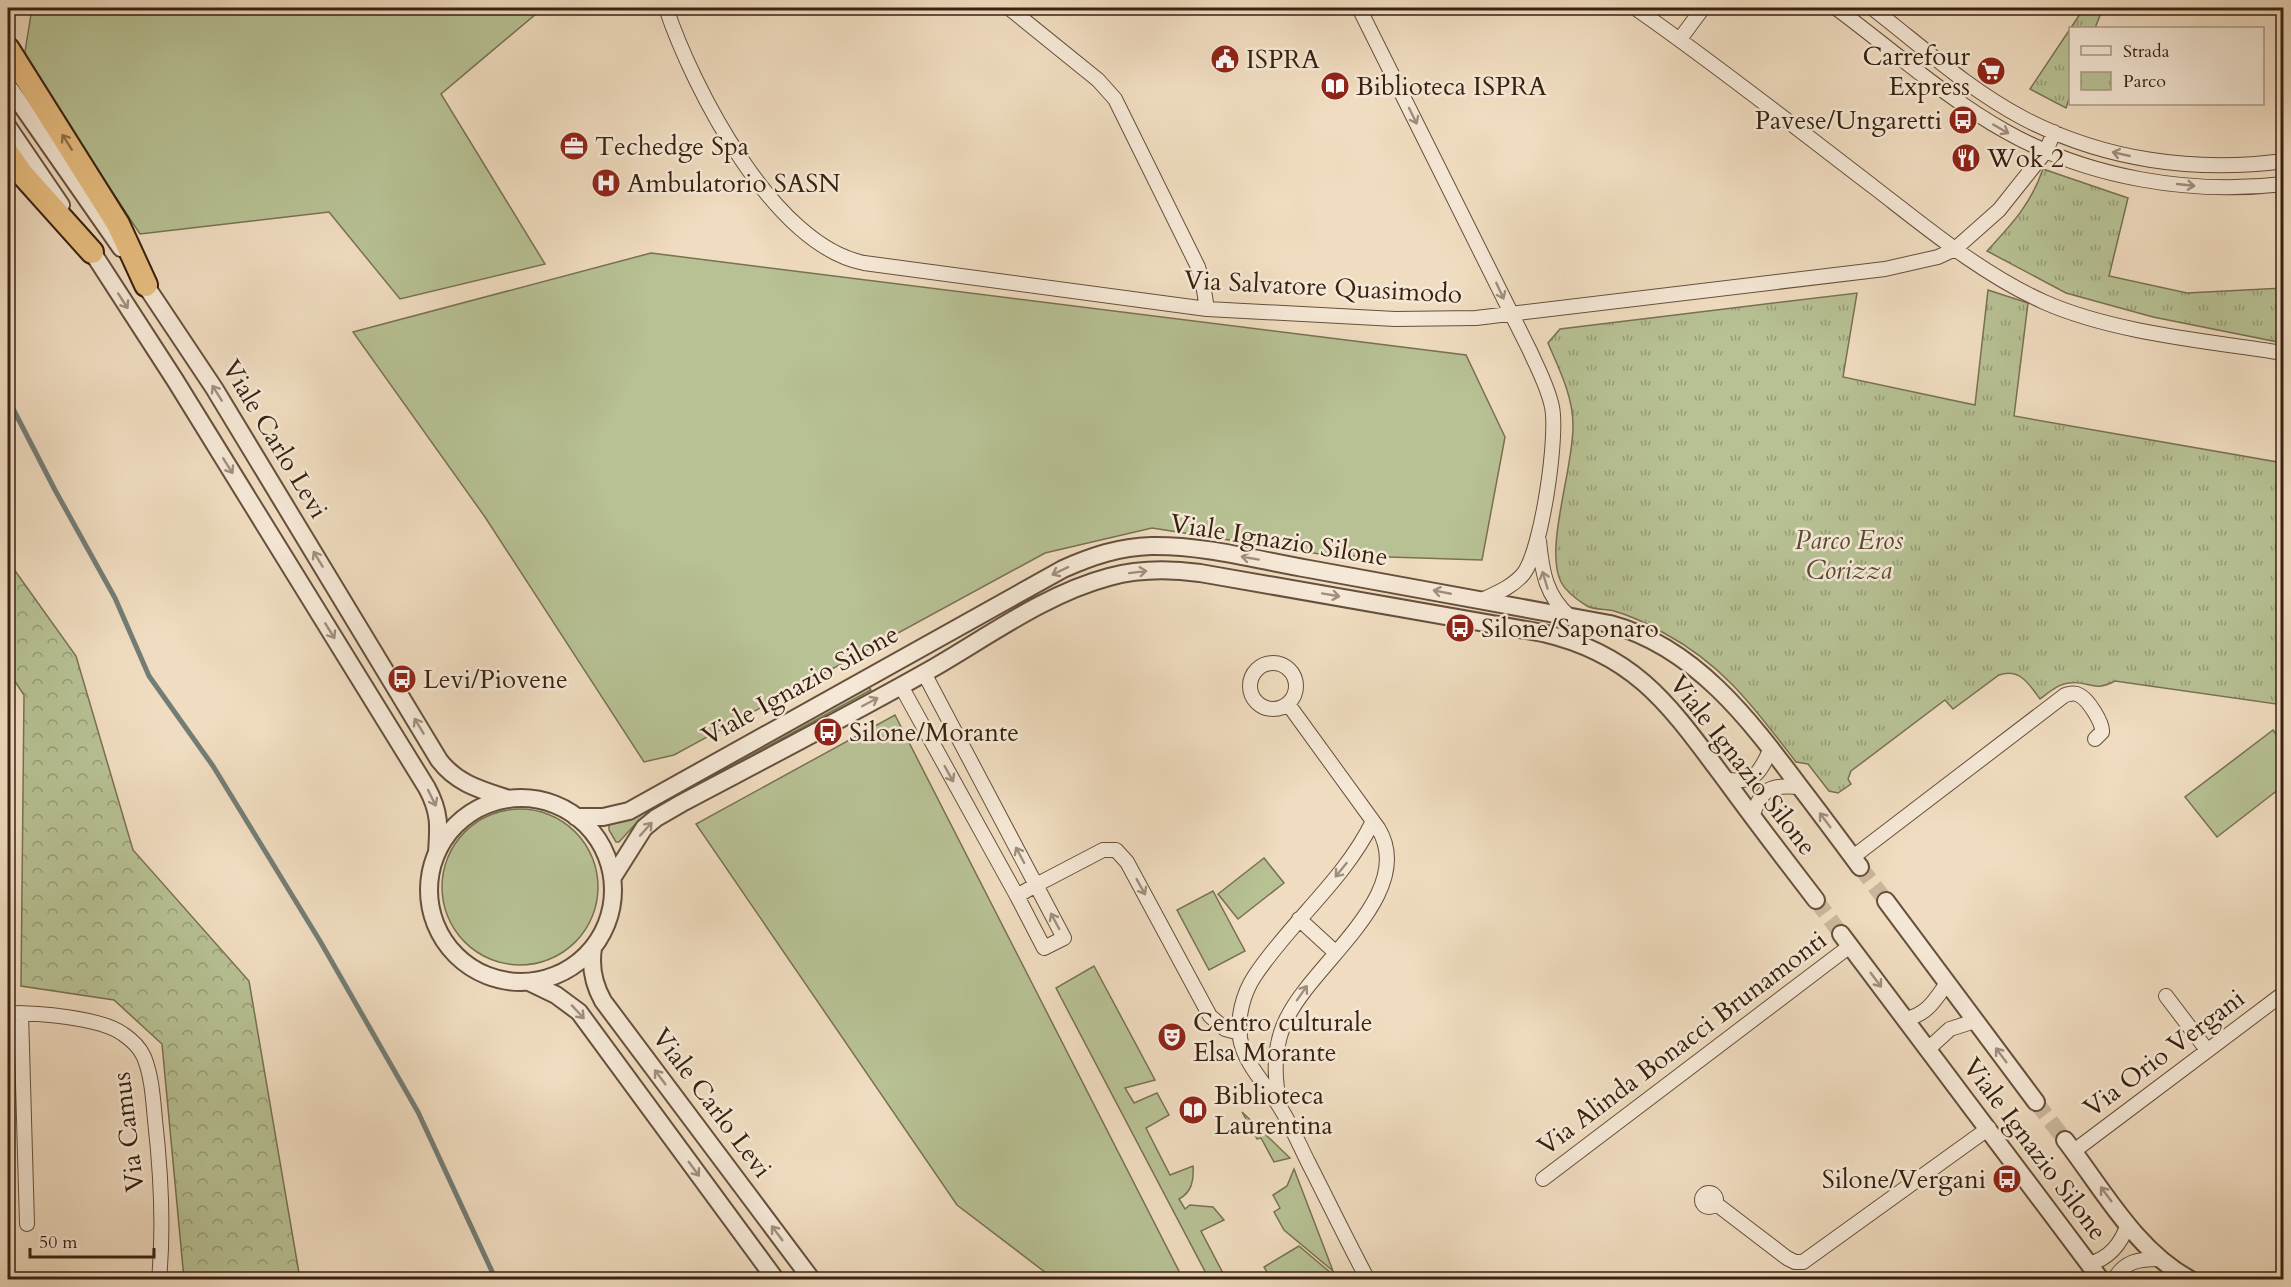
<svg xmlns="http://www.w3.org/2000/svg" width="2291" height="1287" font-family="Cardo,serif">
<defs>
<pattern id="forest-crowns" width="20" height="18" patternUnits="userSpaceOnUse" patternTransform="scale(1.5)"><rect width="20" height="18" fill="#b7c194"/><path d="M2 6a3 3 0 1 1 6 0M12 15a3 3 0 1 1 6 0" fill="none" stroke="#969c77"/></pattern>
<pattern id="park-tufts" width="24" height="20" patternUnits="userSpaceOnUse" patternTransform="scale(1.5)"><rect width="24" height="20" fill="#b7c194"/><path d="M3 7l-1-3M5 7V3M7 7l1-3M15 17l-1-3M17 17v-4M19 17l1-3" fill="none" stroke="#969c77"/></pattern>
</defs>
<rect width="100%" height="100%" fill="#f0dcc0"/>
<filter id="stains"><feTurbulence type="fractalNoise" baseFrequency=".00333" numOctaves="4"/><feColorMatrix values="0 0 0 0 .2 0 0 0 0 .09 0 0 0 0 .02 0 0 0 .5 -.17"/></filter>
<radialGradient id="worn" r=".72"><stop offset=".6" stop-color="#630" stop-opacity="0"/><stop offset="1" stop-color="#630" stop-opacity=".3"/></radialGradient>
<!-- green -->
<path fill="#b7c194" stroke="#787152" stroke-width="1.5" d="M32,8H543L441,94L545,264L400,299L329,212L140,234L24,58Z
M651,253L1466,355L1505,437L1482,560L1326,555L1152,528L1045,553L674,755L644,762L485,517L353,332Z
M868,686L871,690L682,793L680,790Z
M895,715L1183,1279H1054L957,1205L696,824Z
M2273,730L2283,744V786L2217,837L2185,797Z
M672,795L673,799L639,820L619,842H616L609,830V824Z
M442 887a78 78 0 1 1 156 0a78 78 0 1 1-156 0Z
M1264,858L1284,883L1238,919L1218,894Z
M1213,891L1245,951L1209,970L1177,910Z
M1094,966L1155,1080L1125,1088L1134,1103L1157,1093L1169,1115L1146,1128L1170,1175L1193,1166C1194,1180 1192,1192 1179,1199L1185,1209L1190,1205L1213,1207L1224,1220L1201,1231L1226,1279H1209L1056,988Z
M1242,1112L1290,1158L1274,1162L1261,1138L1257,1139Z
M1294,1169L1333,1271L1284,1230L1274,1212L1280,1208L1273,1195L1287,1186Z
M1299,1246L1338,1279H1271L1264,1267Z"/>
<!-- forest -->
<path fill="url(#forest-crowns)" stroke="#787152" stroke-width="1.5" d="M8,561L76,656L133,850L249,981L300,1279H184L162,1044L114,1000L21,986L24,695L8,671Z"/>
<!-- park -->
<path fill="url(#park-tufts)" stroke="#787152" stroke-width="1.5" d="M2084,8H2103L2095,28H2070V96L2066,108L2030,89Z
M2043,169L2128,198L2109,276L2187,293L2283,288V343L2153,317L2066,293L1987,251C2012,224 2031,204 2043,169Z
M1988,290L2028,303L2014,416L2283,463V705L2115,681C2093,693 2089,680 2069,683C2058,684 2048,693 2040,699C2029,684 2020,668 1999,675L1953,709L1945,700L1851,771L1848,779L1851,784L1838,793L1829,791L1808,764L1796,762C1755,709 1725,666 1664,633C1648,624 1632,616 1614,611C1606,609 1594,610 1587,606C1579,601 1566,592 1561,582C1544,548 1574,467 1573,425C1573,396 1559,369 1548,343L1560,329L1857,293L1843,377L1975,405Z"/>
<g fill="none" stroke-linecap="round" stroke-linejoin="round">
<!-- stream -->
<path stroke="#737d75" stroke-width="5" d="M8,399L55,490L115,598L149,676L213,766L320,941L418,1112L496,1280"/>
<!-- tertiary-tunnel -->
<path stroke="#cbb79d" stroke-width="16" stroke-dasharray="16 8" stroke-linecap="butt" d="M1860,867L1886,901
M1816,900L1841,934
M2036,1102L2065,1140"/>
<!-- minor casing -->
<g stroke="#66503c" stroke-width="16">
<path id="minor" d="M666,8C693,88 773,245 864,263L1207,309L1395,319L1476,318L1885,269L1938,257L1955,249L1999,210L2046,151L2054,132
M1009,8L1098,80L1115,99L1198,267L1203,284L1207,309
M1359,8L1530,351C1538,369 1548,387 1552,407C1558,437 1542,548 1524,573C1514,586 1497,593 1482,600
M1635,8C1717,65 1795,127 1875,188C1928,229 1982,274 2044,302C2114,333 2207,341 2284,353
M1836,8C1890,48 1946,98 2005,131C2088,178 2190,195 2284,184
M1872,8C1920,45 1968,89 2023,118C2103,160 2194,173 2284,161
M1680,39L1703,8
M1539,541C1542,572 1546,596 1570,617
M1250 686a23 23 0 1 1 46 0a23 23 0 1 1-46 0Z
M901,686L1017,896L1036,885L924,673
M1724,779C1754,785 1760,773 1771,748
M1752,816C1763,787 1770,785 1800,787
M1853,857L2065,695C2070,694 2074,692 2079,695C2088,699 2103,723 2102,732L2095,739
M1017,896L1044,948L1064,938L1036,885L1103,850H1116L1127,862L1210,1016L1225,1029L1240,1033
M1299,919L1335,952
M2166,996L2207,1050
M8,1013C37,1013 99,1017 123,1034C132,1040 140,1048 144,1057C152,1077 153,1099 155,1120C161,1173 164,1226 159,1280
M21,1013L27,1224
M1905,1019C1927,1015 1935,1000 1947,983
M1928,1049L1950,1029L1975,1021
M1280,1103C1273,1076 1274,1043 1287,1018C1314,962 1418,893 1378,828L1288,704
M2074,1151L2284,993
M1543,1179L1850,946
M1702 1200a7 7 0 1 1 14 0a7 7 0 1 1-14 0Z
M1715,1203L1787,1258L1795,1262H1803L1989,1128
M2089,1264C2110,1258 2121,1244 2128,1224
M1368,1280C1347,1241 1328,1201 1308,1162C1299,1144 1291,1125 1281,1109C1267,1085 1245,1066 1240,1038C1237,1018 1243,994 1254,977C1290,922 1344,881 1373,821
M2114,1280C2124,1261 2139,1259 2159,1259"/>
</g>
<!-- tertiary casing -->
<g stroke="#66503c" stroke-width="20">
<path id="tertiary" d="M8,86L121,248
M8,127L61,205
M87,244L175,380L427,788C440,812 439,826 437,852
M140,277L214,388L439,760C457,784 482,790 509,799
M429 890a92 92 0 1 1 184 0a92 92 0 1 1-184 0Z
M576,817H603L629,811L1063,569C1092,556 1119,547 1151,546C1204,545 1257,560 1309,569C1409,587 1509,606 1610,624C1695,647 1749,719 1800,787C1820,813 1840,840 1860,867
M613,877L644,828L656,818L682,803C767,758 852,714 935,667C990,635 1048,593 1109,577C1138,569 1170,569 1200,573L1543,633C1638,655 1672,709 1727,782C1756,822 1786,861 1816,900
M1886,901L2036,1102
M1841,934L2101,1280
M593,948C590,967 594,985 603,1001L812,1280
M529,982L556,995L579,1012L776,1280
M2065,1140C2102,1188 2136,1251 2191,1280"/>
</g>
<!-- trunk casing -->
<g stroke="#382110" stroke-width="26">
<path id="trunk" d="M8,49L118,224L146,285
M8,154L22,174L92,252"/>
</g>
<!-- minor -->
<use href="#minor" stroke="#f5e8d6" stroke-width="14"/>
<!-- tertiary -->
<use href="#tertiary" stroke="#f5e8d6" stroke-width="16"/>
<!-- trunk -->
<use href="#trunk" stroke="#e8be80" stroke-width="22"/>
</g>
<!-- one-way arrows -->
<defs><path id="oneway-shaft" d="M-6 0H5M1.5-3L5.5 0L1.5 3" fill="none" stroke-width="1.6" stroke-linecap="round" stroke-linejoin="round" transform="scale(1.5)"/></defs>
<g stroke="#a08e7d">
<use href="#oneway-shaft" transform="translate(1413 116) rotate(64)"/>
<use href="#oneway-shaft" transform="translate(2001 129) rotate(30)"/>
<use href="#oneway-shaft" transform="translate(2121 154) rotate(-167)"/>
<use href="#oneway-shaft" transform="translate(2186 185) rotate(6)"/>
<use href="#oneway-shaft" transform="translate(1500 291) rotate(65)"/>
<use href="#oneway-shaft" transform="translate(123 301) rotate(57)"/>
<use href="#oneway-shaft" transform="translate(217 393) rotate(-122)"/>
<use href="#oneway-shaft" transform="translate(228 466) rotate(58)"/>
<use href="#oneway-shaft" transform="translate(1250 558) rotate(-170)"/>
<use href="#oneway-shaft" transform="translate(318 559) rotate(-121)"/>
<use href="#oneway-shaft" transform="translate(1060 571) rotate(154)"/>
<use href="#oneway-shaft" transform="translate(1138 572) rotate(-7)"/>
<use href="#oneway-shaft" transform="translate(1545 580) rotate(-107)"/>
<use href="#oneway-shaft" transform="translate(1442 592) rotate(-169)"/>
<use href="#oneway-shaft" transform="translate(1331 595) rotate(10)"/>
<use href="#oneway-shaft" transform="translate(330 631) rotate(58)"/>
<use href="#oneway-shaft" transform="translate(870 702) rotate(-28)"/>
<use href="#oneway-shaft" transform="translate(419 726) rotate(-121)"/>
<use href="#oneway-shaft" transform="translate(949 774) rotate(61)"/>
<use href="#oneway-shaft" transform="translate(432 798) rotate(64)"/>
<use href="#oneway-shaft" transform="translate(1825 820) rotate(-127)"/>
<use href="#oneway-shaft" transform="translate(646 829) rotate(-48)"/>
<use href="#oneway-shaft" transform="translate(1020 855) rotate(-118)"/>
<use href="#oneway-shaft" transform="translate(1341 870) rotate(129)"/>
<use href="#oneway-shaft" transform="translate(1141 887) rotate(61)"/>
<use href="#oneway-shaft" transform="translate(1055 921) rotate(-118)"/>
<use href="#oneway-shaft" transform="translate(1876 980) rotate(53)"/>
<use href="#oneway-shaft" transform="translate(1302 993) rotate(-55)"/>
<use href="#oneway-shaft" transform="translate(578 1012) rotate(47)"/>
<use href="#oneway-shaft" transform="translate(2001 1055) rotate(-127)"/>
<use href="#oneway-shaft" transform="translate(660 1077) rotate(-127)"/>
<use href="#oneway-shaft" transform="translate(694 1169) rotate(54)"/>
<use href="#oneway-shaft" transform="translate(2106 1194) rotate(-127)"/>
<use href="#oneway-shaft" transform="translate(777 1233) rotate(-127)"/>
</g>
<use stroke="#907048" href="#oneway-shaft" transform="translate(67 142) rotate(-122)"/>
<!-- icons -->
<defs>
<g id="civic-disc" transform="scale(1.5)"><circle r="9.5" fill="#8f2418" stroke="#f5e8d6"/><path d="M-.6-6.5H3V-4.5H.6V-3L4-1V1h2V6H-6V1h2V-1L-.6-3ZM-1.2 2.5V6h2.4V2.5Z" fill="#fff"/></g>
<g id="supermarket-disc" transform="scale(1.5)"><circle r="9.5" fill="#8f2418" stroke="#f5e8d6"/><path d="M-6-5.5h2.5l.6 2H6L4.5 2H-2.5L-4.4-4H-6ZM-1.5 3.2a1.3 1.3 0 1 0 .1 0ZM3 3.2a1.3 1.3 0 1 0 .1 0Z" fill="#fff"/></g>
<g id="library-disc" transform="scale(1.5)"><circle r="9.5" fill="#8f2418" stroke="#f5e8d6"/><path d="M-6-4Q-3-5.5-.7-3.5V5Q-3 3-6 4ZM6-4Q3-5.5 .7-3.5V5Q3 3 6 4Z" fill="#fff"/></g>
<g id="bus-disc" transform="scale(1.5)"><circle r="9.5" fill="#8f2418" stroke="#f5e8d6"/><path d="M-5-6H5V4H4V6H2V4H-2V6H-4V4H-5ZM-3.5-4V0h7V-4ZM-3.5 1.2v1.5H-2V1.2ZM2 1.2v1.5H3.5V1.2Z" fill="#fff"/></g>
<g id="office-disc" transform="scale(1.5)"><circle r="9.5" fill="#8f2418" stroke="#f5e8d6"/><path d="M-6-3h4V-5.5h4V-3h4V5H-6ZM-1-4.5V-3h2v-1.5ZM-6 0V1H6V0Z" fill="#fff"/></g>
<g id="restaurant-disc" transform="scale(1.5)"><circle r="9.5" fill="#8f2418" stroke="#f5e8d6"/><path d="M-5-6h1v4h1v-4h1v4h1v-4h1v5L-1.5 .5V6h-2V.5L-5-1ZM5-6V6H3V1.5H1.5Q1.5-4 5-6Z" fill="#fff"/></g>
<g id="hospital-disc" transform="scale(1.5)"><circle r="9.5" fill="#8f2418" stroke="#f5e8d6"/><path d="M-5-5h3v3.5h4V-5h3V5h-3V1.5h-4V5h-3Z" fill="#fff"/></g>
<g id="theatre-disc" transform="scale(1.5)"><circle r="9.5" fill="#8f2418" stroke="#f5e8d6"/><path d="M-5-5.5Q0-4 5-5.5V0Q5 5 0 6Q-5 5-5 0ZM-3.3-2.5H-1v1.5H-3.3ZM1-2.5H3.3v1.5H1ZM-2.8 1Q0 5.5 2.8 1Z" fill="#fff"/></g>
</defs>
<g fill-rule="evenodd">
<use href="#civic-disc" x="1225" y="59"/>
<use href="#supermarket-disc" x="1991" y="71"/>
<use href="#library-disc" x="1335" y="86"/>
<use href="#bus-disc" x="1963" y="120"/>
<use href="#office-disc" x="574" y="146"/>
<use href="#restaurant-disc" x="1966" y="158"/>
<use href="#hospital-disc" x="606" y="183"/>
<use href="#bus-disc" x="1460" y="628"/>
<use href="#bus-disc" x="402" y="679"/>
<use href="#bus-disc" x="828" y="732"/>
<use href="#theatre-disc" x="1172" y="1037"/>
<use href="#library-disc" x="1193" y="1110"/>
<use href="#bus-disc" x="2007" y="1179"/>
</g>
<g text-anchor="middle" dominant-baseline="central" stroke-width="5" stroke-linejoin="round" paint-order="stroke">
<!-- poi labels -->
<g font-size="26" fill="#382110" stroke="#f5e8d6" text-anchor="start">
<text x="1970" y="56" text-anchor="end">Carrefour<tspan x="1970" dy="30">Express</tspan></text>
<text x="1246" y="59">ISPRA</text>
<text x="1356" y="86">Biblioteca ISPRA</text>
<text x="1942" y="120" text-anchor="end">Pavese/Ungaretti</text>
<text x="595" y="146">Techedge Spa</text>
<text x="1987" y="158">Wok 2</text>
<text x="627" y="183">Ambulatorio SASN</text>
<text x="1481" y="628">Silone/Saponaro</text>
<text x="423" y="679">Levi/Piovene</text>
<text x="849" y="732">Silone/Morante</text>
<text x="1193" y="1022">Centro culturale<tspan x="1193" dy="30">Elsa Morante</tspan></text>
<text x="1214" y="1095">Biblioteca<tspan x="1214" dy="30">Laurentina</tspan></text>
<text x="1986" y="1179" text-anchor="end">Silone/Vergani</text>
</g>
<!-- street labels -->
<g font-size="26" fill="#382110" stroke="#f5e8d6">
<text transform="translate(1323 287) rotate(3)">Via Salvatore Quasimodo</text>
<text transform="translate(275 439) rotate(59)">Viale Carlo Levi</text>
<text transform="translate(1279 540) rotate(9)">Viale Ignazio Silone</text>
<text transform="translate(800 685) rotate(-29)">Viale Ignazio Silone</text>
<text transform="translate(1743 765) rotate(52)">Viale Ignazio Silone</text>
<text transform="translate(1682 1043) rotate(-37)">Via Alinda Bonacci Brunamonti</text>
<text transform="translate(2164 1053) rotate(-37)">Via Orio Vergani</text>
<text transform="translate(712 1103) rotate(53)">Viale Carlo Levi</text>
<text transform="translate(128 1132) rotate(-97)">Via Camus</text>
<text transform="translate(2035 1149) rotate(53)">Viale Ignazio Silone</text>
</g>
<!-- park labels -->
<g font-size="26" font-style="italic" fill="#584931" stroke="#f5e8d6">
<text x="1849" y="540">Parco Eros<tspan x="1849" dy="30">Corizza</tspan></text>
</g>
</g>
<!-- margin -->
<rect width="2291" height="1287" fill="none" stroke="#f0dcc0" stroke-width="30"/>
<rect x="9" y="9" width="2273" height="1269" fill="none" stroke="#382110" stroke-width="3"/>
<rect x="15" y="15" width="2261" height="1257" fill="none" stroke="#382110" stroke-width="1.5"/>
<!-- legend -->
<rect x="2069" y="27" width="195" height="78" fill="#f5e8d6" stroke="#a99887" stroke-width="1.5"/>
<rect x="2081" y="46" width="30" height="9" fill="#f5e8d6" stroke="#a99887" stroke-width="1.5"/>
<text x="2123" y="57" font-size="18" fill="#382110">Strada</text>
<rect x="2081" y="72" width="30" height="18" fill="url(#park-tufts)" stroke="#a99887" stroke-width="1.5"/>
<text x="2123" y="87" font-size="18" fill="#382110">Parco</text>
<!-- scale -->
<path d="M30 1248v9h124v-9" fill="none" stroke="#382110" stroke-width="3"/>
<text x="39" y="1248" font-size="18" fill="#382110" stroke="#f5e8d6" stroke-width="4.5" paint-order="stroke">50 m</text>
<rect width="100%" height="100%" filter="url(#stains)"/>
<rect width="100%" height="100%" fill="url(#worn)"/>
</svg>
